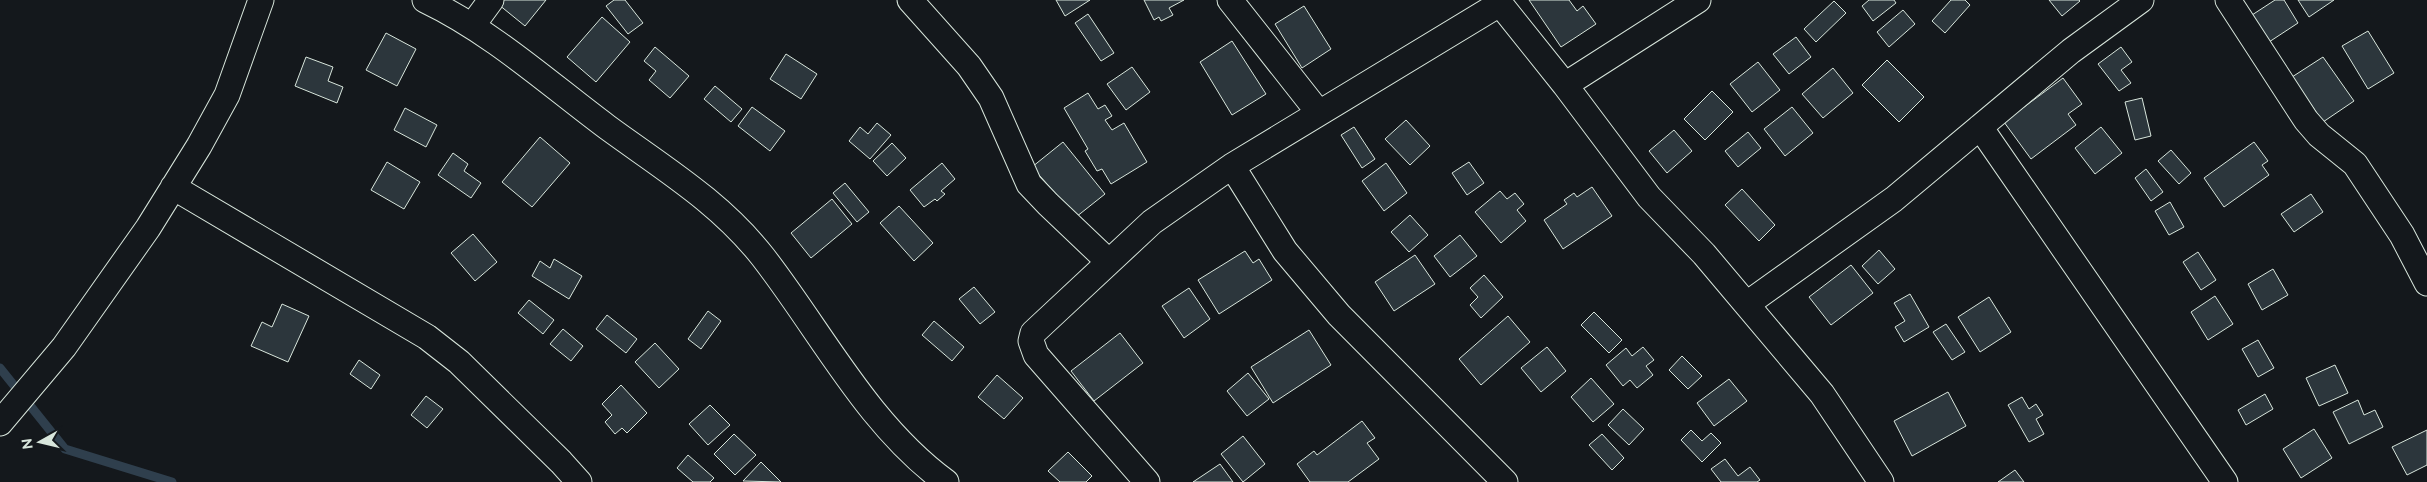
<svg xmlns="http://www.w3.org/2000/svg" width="2427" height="482" font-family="Raleway,sans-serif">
<rect width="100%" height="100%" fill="#14181c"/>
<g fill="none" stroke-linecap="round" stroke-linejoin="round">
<!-- stream -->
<path stroke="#2f3f4d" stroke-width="9" d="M0,368L65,449L172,482"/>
</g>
<!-- building -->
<path fill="#2c363c" stroke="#d8e6dc" d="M493,0H546L525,26Z
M614,0H625L643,23L628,34L606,6Z
M1056,0H1090L1065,16Z
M1144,0H1184L1169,8L1173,15L1161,21L1159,17L1154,20Z
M1529,0H1569L1577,11L1583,6L1596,24L1561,47Z
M1869,0H1894L1896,3L1873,21L1862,6Z
M1951,0H1965L1970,5L1945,33L1932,21Z
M2049,0H2079L2080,1L2062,16Z
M2275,0H2284L2298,23L2269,42L2252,15Z
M2298,0H2334L2309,17Z
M1834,1L1846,13L1816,42L1804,29Z
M1304,6L1331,49L1302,68L1275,24Z
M1903,10L1915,24L1889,47L1877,32Z
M1088,14L1114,53L1101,61L1075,23Z
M602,17L630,42L596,82L567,57Z
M2368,31L2394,73L2368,89L2342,46Z
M386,33L416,49L397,86L366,70Z
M1796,37L1811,57L1789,74L1773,54Z
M1232,41L1266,94L1232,115L1200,62Z
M655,47L689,76L670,98L649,80L656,71L644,61Z
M2121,47L2132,62L2121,70L2131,83L2119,91L2098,64Z
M786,54L817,74L801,99L770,79Z
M306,57L333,67L328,81L343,87L337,103L295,86Z
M2323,57L2354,101L2323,122L2292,77Z
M1887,60L1924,97L1899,122L1862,85Z
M1758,62L1780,90L1752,112L1730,84Z
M1132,67L1150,92L1126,110L1107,84Z
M1833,68L1853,93L1823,118L1802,94Z
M2063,78L2082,104L2068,114L2076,125L2031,159L2004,122Z
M715,86L742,109L731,122L704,99Z
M1712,91L1733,112L1705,140L1684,119Z
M1088,93L1098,109L1105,105L1112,116L1105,120L1112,130L1124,123L1147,162L1111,184L1102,169L1097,171L1085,151L1088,149L1064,108Z
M2142,98L2151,136L2135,140L2125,102Z
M752,107L785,131L770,151L738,126Z
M1792,107L1813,133L1785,156L1764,129Z
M405,108L437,125L426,147L394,130Z
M1406,120L1430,146L1410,165L1385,139Z
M877,123L891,135L870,159L849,141L860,127L868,134Z
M1354,127L1375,159L1362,168L1341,135Z
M2101,127L2122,153L2095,174L2075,148Z
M1674,130L1692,151L1667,173L1649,151Z
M1748,132L1761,148L1738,167L1725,151Z
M540,137L570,163L532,207L502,182Z
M1063,142L1105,194L1076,217L1032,167Z
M2254,142L2268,161L2262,165L2269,175L2224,207L2204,178Z
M892,143L906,158L887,176L873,161Z
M2171,150L2191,173L2179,184L2158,161Z
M453,153L468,164L464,171L481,183L471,198L438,175Z
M387,162L420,182L404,209L371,190Z
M1469,162L1484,183L1467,195L1452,173Z
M942,163L955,179L941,191L945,194L937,201L935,199L924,207L910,190Z
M1386,163L1407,193L1384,211L1362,181Z
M2146,169L2163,192L2151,201L2135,178Z
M845,183L869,212L857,222L833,193Z
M1592,187L1612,216L1563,249L1544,220L1567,204L1564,200L1574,193L1577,197Z
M1742,189L1775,225L1759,241L1725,205Z
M1500,191L1507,199L1515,193L1524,204L1517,210L1526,221L1501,243L1475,212Z
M2311,194L2323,212L2294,232L2281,214Z
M832,199L852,224L811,258L791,233Z
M2170,202L2184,227L2169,235L2155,211Z
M899,206L933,243L914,261L880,223Z
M1410,215L1428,235L1409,252L1391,232Z
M473,234L497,262L475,281L451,253Z
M1460,235L1477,256L1450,277L1434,256Z
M1879,250L1895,269L1878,284L1862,266Z
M1245,251L1253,263L1259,259L1272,280L1219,314L1198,280Z
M2198,252L2216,280L2201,290L2183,262Z
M1415,255L1435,284L1394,311L1375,282Z
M554,259L582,276L569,299L532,276L540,261L550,268Z
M1851,265L1873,293L1831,325L1809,297Z
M2273,269L2288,295L2262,310L2248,284Z
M1484,275L1503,297L1481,318L1470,305L1478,297L1470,288Z
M974,287L995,312L980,324L959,299Z
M1189,288L1210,319L1184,338L1162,306Z
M1910,294L1929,327L1904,342L1895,327L1905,321L1894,303Z
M2215,296L2233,324L2208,340L2191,312Z
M1989,297L2011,332L1980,352L1958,317Z
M529,300L554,320L543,334L518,313Z
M282,304L309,316L288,362L251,346L262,322L272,327Z
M708,311L721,321L701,349L688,339Z
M1594,312L1622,340L1609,353L1581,325Z
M607,315L637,339L626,353L596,329Z
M1508,316L1530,342L1481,385L1459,359Z
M934,321L964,347L952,361L922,335Z
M1946,324L1965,352L1952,360L1933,332Z
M563,329L583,346L571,361L550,344Z
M1309,330L1331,365L1273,403L1251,367Z
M1120,333L1143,363L1094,401L1071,371Z
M2258,340L2274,368L2258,377L2242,349Z
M655,343L679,369L659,388L635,362Z
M1547,347L1566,371L1541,392L1521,368Z
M1643,347L1654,360L1646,366L1653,375L1637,388L1630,380L1623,386L1606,365L1626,348L1632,356Z
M1682,356L1702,376L1688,389L1669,370Z
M359,360L380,375L371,389L350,374Z
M2335,365L2348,393L2319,406L2306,378Z
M1248,373L1269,399L1247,416L1227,391Z
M997,375L1023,398L1004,419L978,397Z
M1591,378L1614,404L1593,422L1571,397Z
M1729,379L1747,401L1714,426L1697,403Z
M621,385L647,413L627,433L622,428L615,434L605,422L612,415L602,404Z
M1948,392L1966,426L1912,456L1894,421Z
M2265,394L2273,409L2246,425L2238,410Z
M426,396L443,409L427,428L411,415Z
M2022,397L2029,409L2036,404L2043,415L2036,419L2044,434L2029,442L2008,405Z
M2358,400L2364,415L2375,410L2383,427L2349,444L2333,412Z
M710,405L730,425L708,445L689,424Z
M1623,409L1644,429L1629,445L1608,425Z
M1362,421L1375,438L1367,443L1379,459L1348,482H1310L1297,464L1314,451L1317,455Z
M2314,429L2332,458L2301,478L2283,449Z
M1691,430L1702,441L1711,433L1721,443L1702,462L1681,440Z
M2427,430V465L2407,475L2392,447Z
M734,434L756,455L735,475L714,454Z
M1602,434L1624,458L1612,470L1589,445Z
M1243,436L1265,464L1243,482L1221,454Z
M1068,452L1092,476L1086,482H1060L1048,471Z
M688,455L714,478L710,482H693L677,468Z
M1725,459L1738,476L1750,467L1760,480L1757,482H1721L1711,469Z
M761,462L781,482L743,481Z
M1220,464L1233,482H1193Z
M2015,470L2024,482H1998Z"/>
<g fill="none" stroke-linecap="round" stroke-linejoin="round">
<!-- minor casing -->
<g stroke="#d8e6dc" stroke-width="27">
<path id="minor" d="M425,0C492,32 548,83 607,127C663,168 720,202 763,257C822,333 867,424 946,482
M910,0L969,66L991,98L1029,184L1048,204L1109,262
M1230,0L1319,113
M1497,0L1565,85L1649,197L1704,254L1822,394L1881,482
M2228,0L2306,120L2319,135L2355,164L2402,235L2427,283
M472,26L491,0
M1565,85L1698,0
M1980,127L2225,482
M1232,166L1285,251L1339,315L1505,482
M173,187L427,337L459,362L561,462L579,482
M1747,304L1894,199L2071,51L2141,0
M0,423L64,347L148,228L199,146L227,95L261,0
M1147,482L1036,355L1031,341L1033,333L1152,222L1232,166L1501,3"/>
</g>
<!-- minor -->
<use href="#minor" stroke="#14181c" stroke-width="25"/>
</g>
<!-- north arrow -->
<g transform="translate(40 442) rotate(262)" stroke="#14181c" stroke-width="4" paint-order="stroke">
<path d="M0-4L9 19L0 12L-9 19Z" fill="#d8e6dc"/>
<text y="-8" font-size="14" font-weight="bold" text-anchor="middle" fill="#d8e6dc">N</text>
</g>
</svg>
